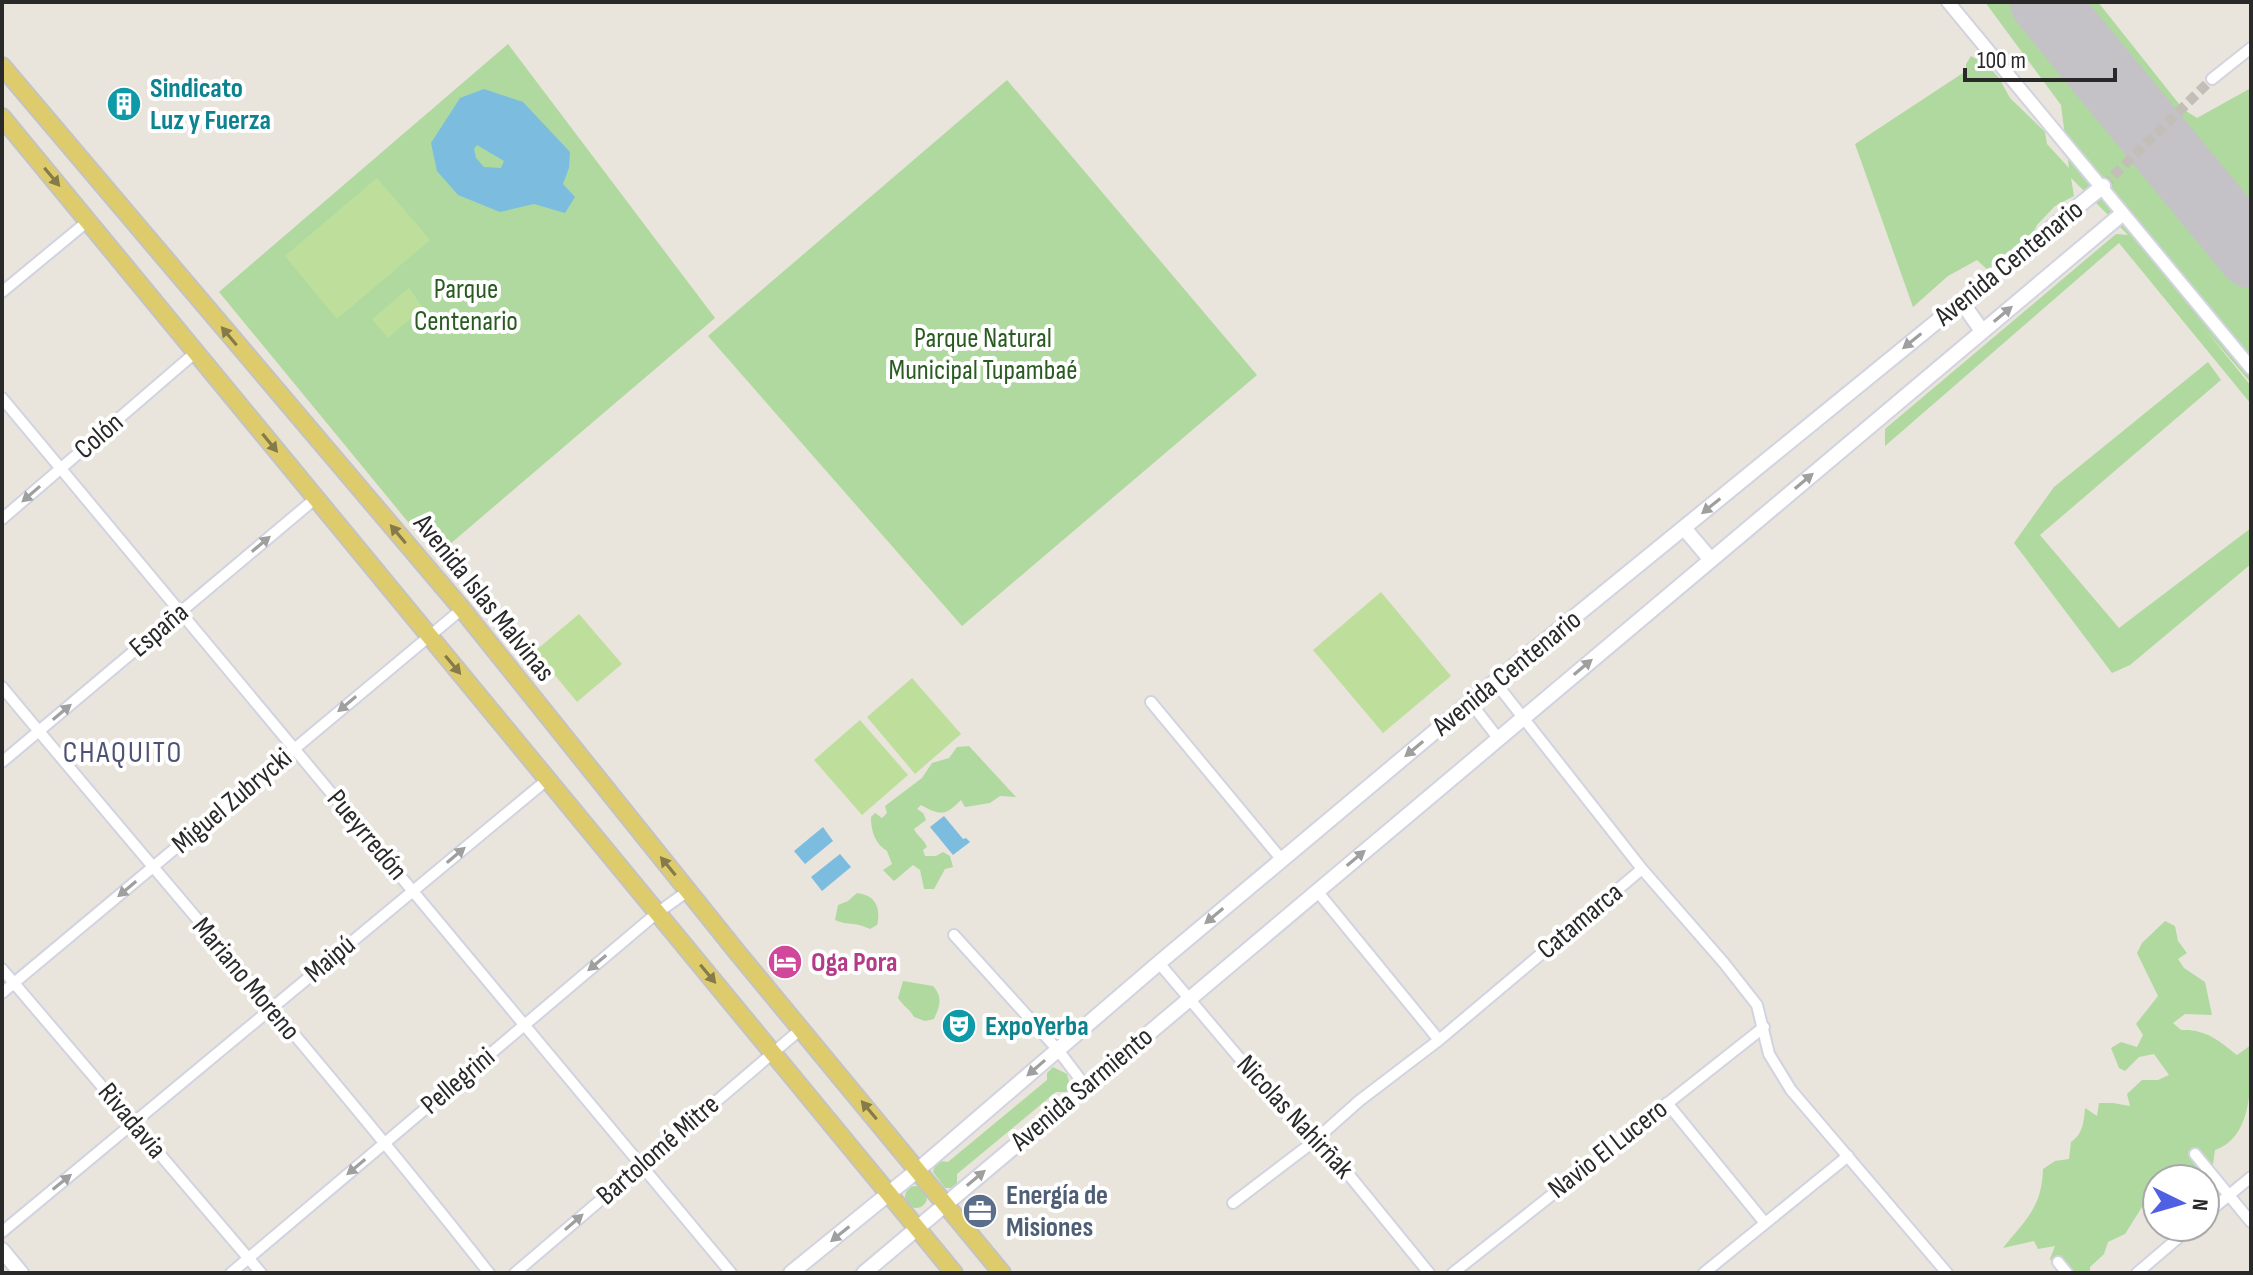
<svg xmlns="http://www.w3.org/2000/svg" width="2253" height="1275" font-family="'Sofia Sans Condensed',sans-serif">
<rect width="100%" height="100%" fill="#e9e4dc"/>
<!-- green -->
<path fill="#afd99f" d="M1985,2H2098L2183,109L2197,118L2251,88V383L2204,328L2251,386V404L2119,243L1885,446V429L2116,234L2128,235L2071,178L2074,196L2055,206L2037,225L2025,249L1991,273L1977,260L1948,276L1913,307L1855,144L1966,71V64L1971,56L1987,65L1999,78L2010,98L2045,132L2047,144L2069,168L2061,105Z
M508,44L715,318L436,556L219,292Z
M1007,80L1257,375L962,626L708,336Z
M2208,362L2221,380L2040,535L2119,628L2251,528V564L2130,665L2112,673L2014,543L2054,487Z
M969,746L1016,797L1000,796L990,803L965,807L961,800C945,816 941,816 921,805L917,809L923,813L926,820L914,829C917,836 924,839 927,847L923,850L925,856H936L943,852L950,856L953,867L945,869L934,889H924L920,870L913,865L894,881L883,870L892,864L887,851C875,844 871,831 871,817L875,813L882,818L887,813L885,806L922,778L932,763L949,758L957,747Z
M857,893C876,895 881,908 877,925L870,929C853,921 848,926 835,920L838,905L848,901Z
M2165,921L2175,926L2178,941L2187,953L2178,959L2184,968L2205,982L2212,1015L2185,1014L2173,1023L2181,1030C2206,1029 2218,1040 2237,1055L2251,1045C2251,1085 2253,1137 2215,1150L2210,1185L2197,1173L2190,1179H2157V1195L2142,1207L2125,1234L2108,1242L2104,1254L2090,1267V1273H2060L2050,1259L2055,1246L2038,1249L2034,1241L2003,1248C2025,1220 2042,1208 2043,1169L2055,1161L2069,1159L2071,1142C2083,1134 2084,1121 2085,1108L2097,1116L2099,1103H2113L2130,1106L2127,1094L2142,1080H2158L2169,1075L2154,1054L2139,1057L2125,1071L2119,1068L2111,1048L2121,1042L2137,1047L2143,1035L2136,1024L2158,996L2137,953L2142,943Z
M903,981L933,986C943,997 940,1006 934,1019L925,1021L914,1017C909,1008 903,1006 898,998Z
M1053,1067L1067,1074L1071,1089L1068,1092H1056L957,1174V1184L951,1188H945L933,1172L935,1165L940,1161L948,1162L1047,1080V1073Z
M905 1197a11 11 0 1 1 22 0a11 11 0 1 1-22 0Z"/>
<!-- pitch -->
<path fill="#bedf9c" d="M377,178L430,240L337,319L285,256Z
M409,288L423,308L388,338L372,319Z
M1381,592L1451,676L1383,733L1313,650Z
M579,614L622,664L577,702L535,651Z
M912,678L961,734L915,774L867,717Z
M860,720L908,775L862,815L814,760Z"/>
<!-- water -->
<path fill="#7cbddf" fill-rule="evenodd" d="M484,89L523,102L570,152L569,168L563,184L575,197L565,213L534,204L500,212L458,195L437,171L431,143L460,98ZM477,145L504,161L501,168L484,167L476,158L474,149Z
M944,816L963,839L966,838L970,842L953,855L930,827Z
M823,827L833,841L805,864L794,851Z
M840,854L851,867L822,891L811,877Z"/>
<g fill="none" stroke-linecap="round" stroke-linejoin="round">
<!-- runway -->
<path stroke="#c4c2c6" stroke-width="68" d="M2044,2L2251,254"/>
<!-- minor-tunnel -->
<path stroke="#c3bfb8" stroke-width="10" stroke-dasharray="10 5" stroke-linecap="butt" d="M2103,186L2212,79"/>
<!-- minor casing -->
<g stroke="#d2d3e0" stroke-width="14">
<path id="minor" d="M2212,79L2251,48
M2,292L88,221
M2,398L731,1273
M2,519L196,352
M1495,682L1642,869
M2,687C164,882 332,1074 489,1273
M1151,702L1282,860
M1470,702L1498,738
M2,762L316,498
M1317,891L1439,1040
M954,935L1058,1050L1086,1087
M1159,963L1301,1131L1313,1142L1327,1148L1429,1273
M2,969L261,1273
M2,993L462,609
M1667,1103L1765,1223
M2195,1154L2251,1222
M1233,1203L1313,1142L1359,1101L1439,1040L1642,869L1724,963L1757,1005L1769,1054L1791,1090L1947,1273
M2205,1215L2251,1177
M2,1232L548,779
M2058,1262L2067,1273
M231,1273L657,913L688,891
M515,1273L801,1029
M1453,1273L1764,1027
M1704,1273L1848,1156
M2137,1273L2191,1227"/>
</g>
<!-- tertiary casing -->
<g stroke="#d2d3e0" stroke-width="16">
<path id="tertiary" d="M1948,2L2251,368"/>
</g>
<!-- secondary casing -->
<g stroke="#d2d3e0" stroke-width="18">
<path id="secondary" d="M1961,301L1982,331
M1684,528L1711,560
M2,1250L21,1273
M791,1273L919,1169L1160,962L1470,702L2103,186
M864,1273L2122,214"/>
</g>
<!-- primary casing -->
<g stroke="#c3c3c3" stroke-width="20">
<path id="primary" d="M2,66L462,609L737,952L1002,1273
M2,117L954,1273"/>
</g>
<!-- minor -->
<use href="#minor" stroke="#fff" stroke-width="10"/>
<!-- tertiary -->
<use href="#tertiary" stroke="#fff" stroke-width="12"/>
<!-- secondary -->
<use href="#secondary" stroke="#fff" stroke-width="14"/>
<!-- primary -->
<use href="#primary" stroke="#decc6c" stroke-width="16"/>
</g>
<!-- one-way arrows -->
<defs><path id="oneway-solid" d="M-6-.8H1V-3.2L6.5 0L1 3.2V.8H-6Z" transform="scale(2)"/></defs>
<g fill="#847a4a">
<use href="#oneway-solid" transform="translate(52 177) rotate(50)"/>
<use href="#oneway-solid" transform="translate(229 336) rotate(-130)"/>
<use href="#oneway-solid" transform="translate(270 443) rotate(51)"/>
<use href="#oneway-solid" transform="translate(398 534) rotate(-130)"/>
<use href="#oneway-solid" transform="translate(453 665) rotate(50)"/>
<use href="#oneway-solid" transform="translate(668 866) rotate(-129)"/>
<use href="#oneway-solid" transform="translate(708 974) rotate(50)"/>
<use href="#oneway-solid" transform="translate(869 1110) rotate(-130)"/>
</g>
<g fill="#9f9f9f">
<use href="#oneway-solid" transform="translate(2003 314) rotate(-40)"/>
<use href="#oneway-solid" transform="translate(1912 341) rotate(141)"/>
<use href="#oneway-solid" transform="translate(1804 481) rotate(-40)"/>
<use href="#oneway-solid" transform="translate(31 494) rotate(139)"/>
<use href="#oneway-solid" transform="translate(1711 506) rotate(141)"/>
<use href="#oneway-solid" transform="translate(261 544) rotate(-40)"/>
<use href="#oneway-solid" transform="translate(1583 667) rotate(-40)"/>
<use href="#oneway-solid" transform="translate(347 704) rotate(140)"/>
<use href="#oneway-solid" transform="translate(62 712) rotate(-40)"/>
<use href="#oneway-solid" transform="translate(1414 749) rotate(140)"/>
<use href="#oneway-solid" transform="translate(456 855) rotate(-40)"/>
<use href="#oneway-solid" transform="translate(1356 858) rotate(-40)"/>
<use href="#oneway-solid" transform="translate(127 889) rotate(140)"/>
<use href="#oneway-solid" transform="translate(1214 916) rotate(140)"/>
<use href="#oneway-solid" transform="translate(597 963) rotate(140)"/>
<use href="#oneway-solid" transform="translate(1036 1068) rotate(139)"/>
<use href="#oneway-solid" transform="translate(356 1167) rotate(140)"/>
<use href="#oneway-solid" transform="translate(976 1178) rotate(-40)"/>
<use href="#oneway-solid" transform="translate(62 1182) rotate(-39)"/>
<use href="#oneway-solid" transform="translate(574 1222) rotate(-41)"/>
<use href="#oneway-solid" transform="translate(840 1234) rotate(141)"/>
</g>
<!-- icons -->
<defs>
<g id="building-disc" transform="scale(1.8)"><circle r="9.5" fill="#0f9aa8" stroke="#fff"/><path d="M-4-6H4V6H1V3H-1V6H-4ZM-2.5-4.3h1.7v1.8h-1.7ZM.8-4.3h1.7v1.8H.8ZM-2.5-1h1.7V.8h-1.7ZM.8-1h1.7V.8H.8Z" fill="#fff"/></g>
<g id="hotel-disc" transform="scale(1.8)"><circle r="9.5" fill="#d1479c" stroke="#fff"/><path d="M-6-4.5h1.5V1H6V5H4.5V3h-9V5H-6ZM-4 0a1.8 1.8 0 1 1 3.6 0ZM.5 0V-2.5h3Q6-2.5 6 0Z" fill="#fff"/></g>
<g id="theatre-disc" transform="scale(1.8)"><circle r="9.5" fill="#0f9aa8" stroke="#fff"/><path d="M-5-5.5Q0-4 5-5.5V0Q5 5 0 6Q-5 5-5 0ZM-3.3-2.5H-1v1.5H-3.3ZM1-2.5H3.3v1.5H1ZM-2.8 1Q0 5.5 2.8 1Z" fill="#fff"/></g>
<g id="office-disc" transform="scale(1.8)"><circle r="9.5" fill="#5c6f8a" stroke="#fff"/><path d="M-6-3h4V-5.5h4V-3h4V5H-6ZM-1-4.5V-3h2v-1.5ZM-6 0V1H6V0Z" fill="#fff"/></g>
</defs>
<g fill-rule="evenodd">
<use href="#building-disc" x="124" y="104"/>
<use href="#hotel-disc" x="785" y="962"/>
<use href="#theatre-disc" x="959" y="1026"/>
<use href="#office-disc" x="980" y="1211"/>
</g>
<g text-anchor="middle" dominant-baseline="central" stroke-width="8" stroke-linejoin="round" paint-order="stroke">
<!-- culture labels -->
<g font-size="28" font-weight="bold" fill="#0d838f" stroke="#fff" text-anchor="start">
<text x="150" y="88">Sindicato<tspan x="150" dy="32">Luz y Fuerza</tspan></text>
<text x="985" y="1026">ExpoYerba</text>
</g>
<!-- street labels -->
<g font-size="28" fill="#292929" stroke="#fff">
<text transform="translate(2009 263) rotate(-39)">Avenida Centenario</text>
<text transform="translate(99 436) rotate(-41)">Colón</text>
<text transform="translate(484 598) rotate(51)">Avenida Islas Malvinas</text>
<text transform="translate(159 630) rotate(-40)">España</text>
<text transform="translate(1507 673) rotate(-39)">Avenida Centenario</text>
<text transform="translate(232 801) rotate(-40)">Miguel Zubrycki</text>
<text transform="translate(367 835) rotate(50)">Pueyrredón</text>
<text transform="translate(1580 921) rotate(-40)">Catamarca</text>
<text transform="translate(330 959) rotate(-40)">Maipú</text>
<text transform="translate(246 979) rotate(50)">Mariano Moreno</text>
<text transform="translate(458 1081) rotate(-40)">Pellegrini</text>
<text transform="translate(1082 1089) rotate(-40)">Avenida Sarmiento</text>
<text transform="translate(1295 1117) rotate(47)">Nicolas Nahirñak</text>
<text transform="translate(132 1121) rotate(50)">Rivadavia</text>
<text transform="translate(1608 1149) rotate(-38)">Navio El Lucero</text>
<text transform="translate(658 1150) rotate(-41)">Bartolomé Mitre</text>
</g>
<!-- park labels -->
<g font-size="28" fill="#2a5c22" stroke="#fff">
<text x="466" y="289">Parque<tspan x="466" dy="32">Centenario</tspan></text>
<text x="983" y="338">Parque Natural<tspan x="983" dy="32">Municipal Tupambaé</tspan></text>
</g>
<!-- hotel labels -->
<g font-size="28" font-weight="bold" fill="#b23c85" stroke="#fff" text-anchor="start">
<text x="811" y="962">Oga Pora</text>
</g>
<!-- service labels -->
<g font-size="28" font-weight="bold" fill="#4e5e75" stroke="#fff" text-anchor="start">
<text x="1006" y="1195">Energía de<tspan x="1006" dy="32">Misiones</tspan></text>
</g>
<!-- neighbourhood labels -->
<g font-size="30" letter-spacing="2" fill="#4f5373" stroke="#fff">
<text x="123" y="753">CHAQUITO</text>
</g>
</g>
<!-- border -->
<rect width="2253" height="1275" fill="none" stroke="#292929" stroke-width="8"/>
<!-- north arrow -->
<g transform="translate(2181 1203) rotate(95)"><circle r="38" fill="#ffffff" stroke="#a9a9a9" stroke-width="2"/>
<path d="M0-6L14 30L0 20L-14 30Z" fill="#5060e2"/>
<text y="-12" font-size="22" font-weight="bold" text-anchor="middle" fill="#292929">N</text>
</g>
<!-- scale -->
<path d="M1965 68v12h150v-12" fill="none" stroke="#292929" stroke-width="4"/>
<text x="1977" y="68" font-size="24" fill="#292929" stroke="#ffffff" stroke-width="6" paint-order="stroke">100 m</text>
</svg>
